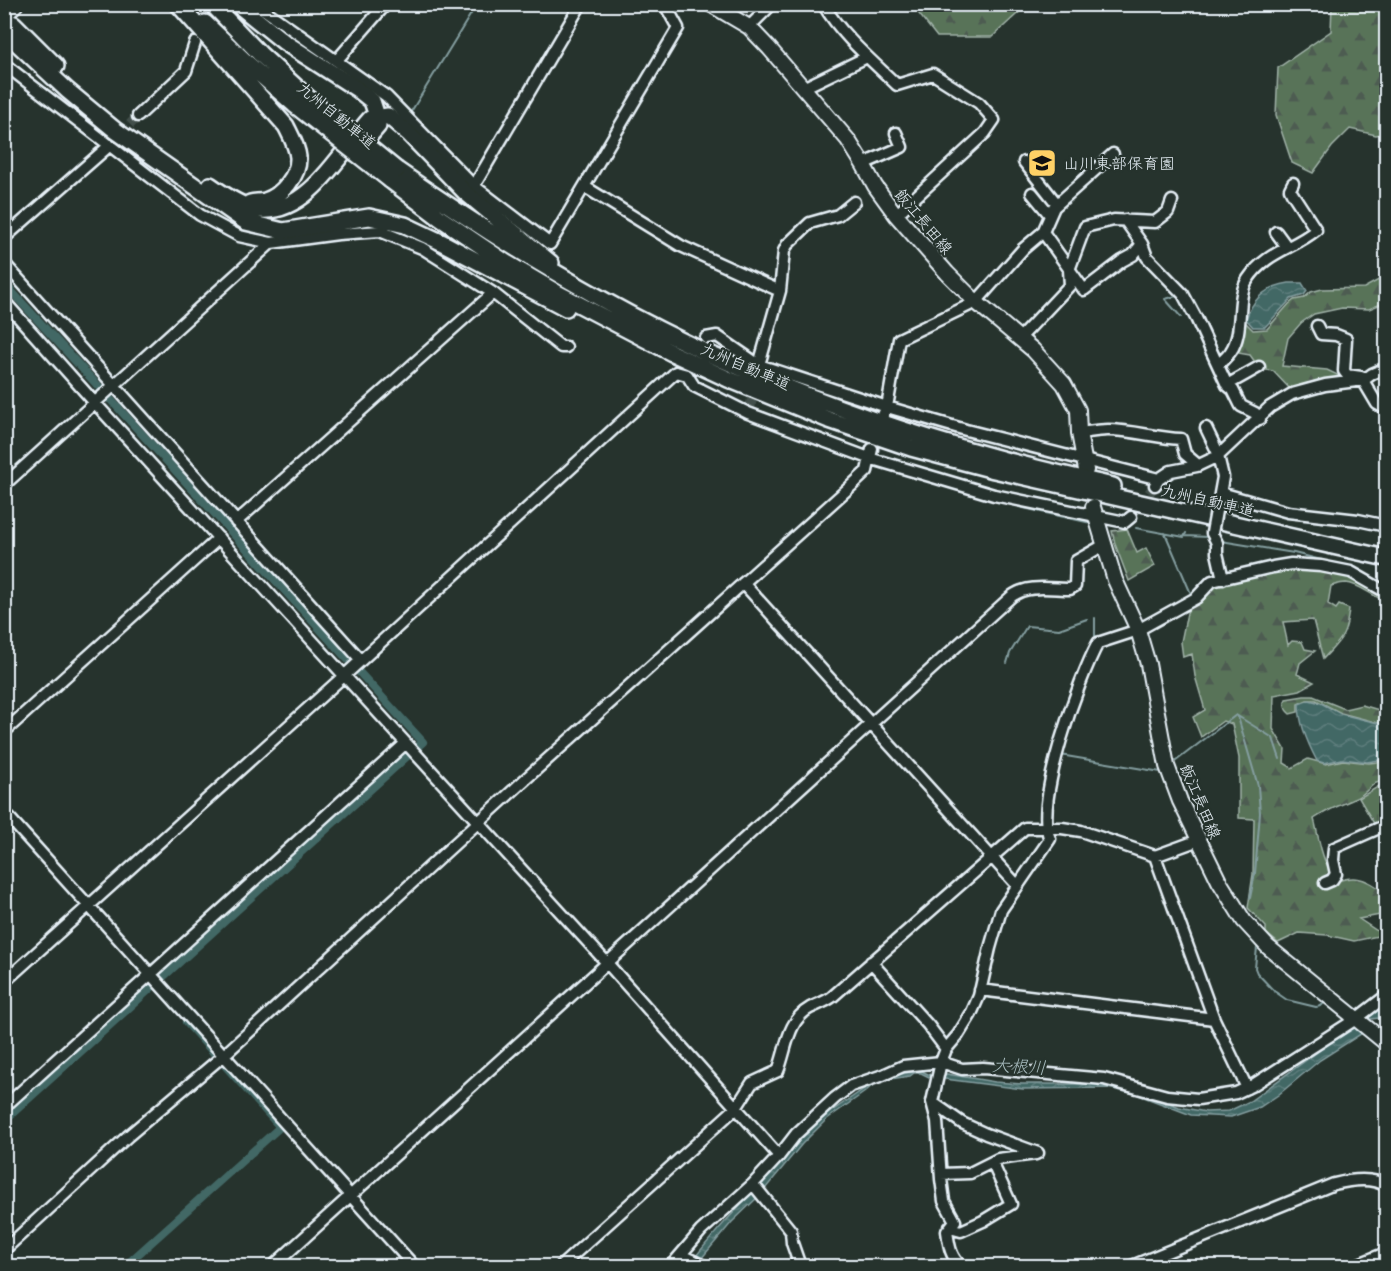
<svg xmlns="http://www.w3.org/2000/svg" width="1391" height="1271" font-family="'Patrick Hand','Klee One',sans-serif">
<defs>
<pattern id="grass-tufts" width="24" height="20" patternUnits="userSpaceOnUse" patternTransform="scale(1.5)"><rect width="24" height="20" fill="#587359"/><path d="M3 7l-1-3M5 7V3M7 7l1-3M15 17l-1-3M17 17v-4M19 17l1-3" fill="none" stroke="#4e5b51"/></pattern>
<pattern id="forest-firs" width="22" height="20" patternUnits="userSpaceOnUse" patternTransform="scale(1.5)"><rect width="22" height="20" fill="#587359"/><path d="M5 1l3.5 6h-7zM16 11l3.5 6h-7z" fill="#4e5b51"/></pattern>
<pattern id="water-waves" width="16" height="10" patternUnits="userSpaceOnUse" patternTransform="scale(1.5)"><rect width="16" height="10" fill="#426765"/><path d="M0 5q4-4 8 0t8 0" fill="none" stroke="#5d7d7c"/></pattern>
</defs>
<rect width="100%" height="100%" fill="#26332d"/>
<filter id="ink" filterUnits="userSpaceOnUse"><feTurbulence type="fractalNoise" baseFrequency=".0167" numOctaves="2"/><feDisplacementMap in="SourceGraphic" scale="12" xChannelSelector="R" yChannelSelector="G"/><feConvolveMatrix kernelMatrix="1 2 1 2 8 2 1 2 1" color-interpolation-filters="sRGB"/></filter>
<g filter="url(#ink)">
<!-- grass -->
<path fill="url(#grass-tufts)" stroke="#a0b2a8" stroke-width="1.5" d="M1386,782V823L1376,827L1359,798Z"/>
<!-- forest -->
<path fill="url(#forest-firs)" stroke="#a0b2a8" stroke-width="1.5" d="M912,5H1027L992,37H937Z
M1332,5H1386V133L1376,135L1350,129L1332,147L1313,173L1292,163L1276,115L1278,68L1331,31Z
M1386,276V302L1369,309L1342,308L1314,314L1301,323L1288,338L1282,366L1327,370L1346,379L1306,384L1290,389L1273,371L1260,369L1250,355L1238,353L1244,321L1253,330L1267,329L1289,304L1294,300L1304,298L1311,292L1322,289L1364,288Z
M1127,529L1137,553L1146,548L1155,566L1129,581L1115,544L1112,531Z
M1298,567L1342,572L1386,596V601C1373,597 1360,584 1346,583C1341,583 1335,585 1331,586L1328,604L1336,609L1339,605L1349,609C1346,638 1341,639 1323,659L1313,620L1283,622L1288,645L1292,641L1302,642L1305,649L1315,651L1300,663L1297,674L1314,682L1300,690L1274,695L1273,729L1285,749L1284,763L1292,768L1308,759L1326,764L1343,760L1369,763L1386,761V780C1369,783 1371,790 1358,797C1342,805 1330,808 1314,819C1320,841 1321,868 1341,880C1361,874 1371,883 1386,893V914L1359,919L1383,935L1354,941L1327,935L1299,933L1278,943L1266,933V927L1248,908L1253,874L1254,819L1239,818V758L1232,724L1223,721L1201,737L1193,717L1205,710L1195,676L1192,654L1183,657L1181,642L1187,613L1191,604L1214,584Z
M1304,696H1313L1345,709L1362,705L1386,712V725L1341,713L1316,700H1307L1298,704V712L1290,714C1285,710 1283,706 1286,699Z"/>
<!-- water -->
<path fill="url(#water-waves)" stroke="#849ea0" stroke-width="1.5" d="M1289,283H1302L1307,291L1304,295L1291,299L1265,327H1253L1246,319C1253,298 1267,286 1289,283Z
M1309,700L1321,703L1341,714L1386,725V759L1367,762L1342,759L1324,763L1317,761C1308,744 1299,724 1299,704Z
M1386,1002V1011L1379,1018L1371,1019L1364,1032L1320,1060L1278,1095L1260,1107L1231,1117L1191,1115L1136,1094L1107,1088L1023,1089L929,1077L921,1073H914L910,1076L877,1081L865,1092L827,1119L802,1144L760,1195L732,1222L695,1266H688C703,1247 718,1229 735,1211C742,1202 750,1195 757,1186L802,1138L829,1113L877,1080L898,1074L922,1071L930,1075L941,1073L995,1082L1022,1084H1110L1142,1092L1179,1107L1206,1112L1229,1111L1250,1101Z"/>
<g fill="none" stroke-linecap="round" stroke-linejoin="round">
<!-- stream -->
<path stroke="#849ea0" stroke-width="2" d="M409,115L477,4
M1180,299L1177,296L1165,299L1181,317
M1019,507L1091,523
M1136,528L1184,537L1186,533
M1165,533L1192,596
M1185,536L1209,537
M1221,541L1294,553L1333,563
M1095,618V636L1101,638
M1007,663L1010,653L1027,626L1059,629L1087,619
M1238,717L1258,786L1260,813L1255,873L1250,898
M1060,755L1161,772
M1176,761L1236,715L1273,738L1280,759
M1237,922L1257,947L1255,968L1257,973L1274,991L1287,1000L1316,1007L1321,1006L1326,1001
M1338,995L1357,1010H1360"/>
<!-- canal -->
<path stroke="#426765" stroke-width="8" d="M4,283L423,742L4,1121
M125,1266L280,1127L186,1022"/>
<!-- minor-tunnel -->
<path stroke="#43504b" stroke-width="10" stroke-dasharray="10 5" stroke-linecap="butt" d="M109,146L138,116
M750,408L755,385
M1131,517L1155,485"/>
<!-- minor casing -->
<g stroke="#e8f1f8" stroke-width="15">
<path id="minor" d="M256,4L386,96L474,186L550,244L678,28L668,10L670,4
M823,4C842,36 870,59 897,85L933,74L979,103L994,120L985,133L896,215
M749,27L772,4
M337,60L386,4
M4,64L200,215L239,236L271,243L338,234L380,231L422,248L493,293L561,347H566
M803,88L867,57
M138,116L186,71L195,43
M1024,162L1057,204
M863,164L902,147L896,133
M474,186L581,4
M585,187L681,246L780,291
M1032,193L1050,215
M1125,220L1142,244L1147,257L1183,294L1196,318L1227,385L1233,390L1241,406L1255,413L1260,419
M1043,232L1084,290L1122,261L1133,255L1142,244
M1276,232L1287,247
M4,238L109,146
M4,263L361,660
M4,301L95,403L607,963L779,1156
M1317,326L1321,334L1336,335L1346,339L1344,371L1347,375L1361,377L1377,404L1386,409
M706,338L717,336L759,365L887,407L966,430L1159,479
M1019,339L1070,285L1069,270L1085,227L1114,220L1155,222L1168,212L1172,201
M759,365L780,291L784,251L787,245L810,223L838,215L854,202
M1218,365C1222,361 1228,356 1231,351C1245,330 1235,298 1248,279C1267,251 1293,249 1316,230L1292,193L1290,189L1293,183
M1227,385L1259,367
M883,415L887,407L899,339L976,302L1023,249L1043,232L1054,207L1113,154
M1206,428L1219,455
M1079,433C1089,432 1099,430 1108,430C1132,430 1157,438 1181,439L1185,454L1198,465
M1218,456L1223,477L1219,499
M4,485L271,243
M1155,485L1159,479L1171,471L1197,466L1218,456L1270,407L1292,394L1325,385L1364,380L1372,374L1386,368
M1221,493L1288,512L1358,520L1386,526
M236,522L493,293
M1212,533L1217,543V553L1223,579
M743,583L1017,885
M4,732L219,538
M4,812L414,1266
M1155,856L1214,1019L1247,1088
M1325,883L1332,880L1336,874L1333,860L1334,848L1386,825
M871,962L928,1025L946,1049
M4,982L345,675L676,372L687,375L694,386L748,413L869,458L994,495L1125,522L1131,517
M980,990L1214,1019
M932,1102L962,1123L986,1134L1038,1153
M4,1107L406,743
M941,1174L970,1173L998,1159L1036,1154
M753,1184L791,1231L792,1243L800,1266
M950,1228L961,1231L983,1221L1011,1204L992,1162
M4,1250L128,1136L224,1055L530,775L850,487L867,471L872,449
M681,1255L704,1266
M273,1266L1012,596C1028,584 1051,589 1070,589L1075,586L1076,561L1104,545
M561,1266L736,1108L752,1083L778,1071C787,1048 787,1021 810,1008C818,1004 825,1002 832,997L1025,828H1062L1081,831L1155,856L1199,840
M671,1266L701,1231L753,1184L779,1156L796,1134L835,1098L851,1086L883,1075L903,1066L941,1062L962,1069L983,1068L1104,1079L1167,1096L1198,1099L1236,1093L1253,1085L1356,1019L1386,996
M961,1266C950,1256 949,1245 947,1231L955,1221L944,1201L941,1179L937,1121L932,1102L941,1062L946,1049L958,1035L971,1014L979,996L990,948L1001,910L1050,839C1033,804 1079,678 1098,643L1138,630L1196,598L1212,581L1273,567L1291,564L1321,566L1351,572L1386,592
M1132,1266L1334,1184C1350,1180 1373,1177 1386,1186
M1354,1266L1386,1253"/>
</g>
<!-- major casing -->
<g stroke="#e8f1f8" stroke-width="18">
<path id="major" d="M710,4L749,27L769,48L848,140L863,164L875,186L896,215L947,273L976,302L1033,350L1064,384L1078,410L1079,433L1086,470
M4,16L16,4
M1093,507L1115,580L1138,630L1148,664L1167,766L1180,801L1219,881L1244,921L1268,947L1386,1043"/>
</g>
<!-- highway casing -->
<g stroke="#e8f1f8" stroke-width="20">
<path id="highway" d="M178,4L286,126C291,136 297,146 298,157C299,175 282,196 265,201C260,202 255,202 250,203
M212,4L260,54L306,96
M237,4L284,42L357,89L372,101L377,116L378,126L355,153
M4,20L14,24L56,66
M205,23L248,64L296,106
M4,28L6,33L68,91L115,130L246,222L283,231L369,217L405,225L441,242L566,308
M397,170C503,244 615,313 734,365C818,402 906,433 994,457C1033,468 1074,477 1113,486
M390,180L440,218L505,262L559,294L672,353L728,379L829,420L911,448L994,470L1386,558
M210,185C224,195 243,208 260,210C308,215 342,150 370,119L388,116L409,134L466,193L551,263"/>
</g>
<!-- minor -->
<use href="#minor" stroke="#26332d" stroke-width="10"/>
<!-- major -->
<use href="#major" stroke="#26332d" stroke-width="14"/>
<!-- highway -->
<use href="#highway" stroke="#26332d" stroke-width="15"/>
<!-- minor-bridge casing -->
<g stroke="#e8f1f8" stroke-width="15" stroke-linecap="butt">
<path id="minor-bridge" d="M1212,533L1218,500"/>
</g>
<!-- highway-bridge casing -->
<g stroke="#e8f1f8" stroke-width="20" stroke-linecap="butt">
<path id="highway-bridge" d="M306,96L397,170
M296,106L390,180"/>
</g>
<!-- minor-bridge -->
<use href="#minor-bridge" stroke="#26332d" stroke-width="10"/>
<!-- highway-bridge -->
<use href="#highway-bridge" stroke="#26332d" stroke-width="15"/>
</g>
</g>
<!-- icons -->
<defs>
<g id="school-square" transform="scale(1.5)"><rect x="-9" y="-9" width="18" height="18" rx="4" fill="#ffd166" stroke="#26332d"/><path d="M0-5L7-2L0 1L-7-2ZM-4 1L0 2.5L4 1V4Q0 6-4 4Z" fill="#111"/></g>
</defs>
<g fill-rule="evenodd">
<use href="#school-square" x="1042" y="163"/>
</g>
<g text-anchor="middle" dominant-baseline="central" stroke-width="4.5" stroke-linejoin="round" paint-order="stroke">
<!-- street labels -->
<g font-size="16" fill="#e8f1f8" stroke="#26332d">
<text transform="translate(337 115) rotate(39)">九州自動車道</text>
<text transform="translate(924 221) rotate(50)">飯江長田線</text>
<text transform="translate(746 366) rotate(23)">九州自動車道</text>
<text transform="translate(1208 500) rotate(13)">九州自動車道</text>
<text transform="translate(1201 801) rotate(67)">飯江長田線</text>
</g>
<!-- poi labels -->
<g font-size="16" fill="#e8f1f8" stroke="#26332d" text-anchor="start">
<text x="1063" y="163">山川東部保育園</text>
</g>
<!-- water labels -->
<g font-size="18" font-style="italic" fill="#a6babd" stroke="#26332d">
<text transform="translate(1019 1066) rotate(3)">大根川</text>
</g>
</g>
<!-- margin -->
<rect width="1391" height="1271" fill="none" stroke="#26332d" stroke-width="24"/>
<rect x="12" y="12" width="1367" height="1247" fill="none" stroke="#e8f1f8" stroke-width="2" filter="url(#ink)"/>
</svg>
